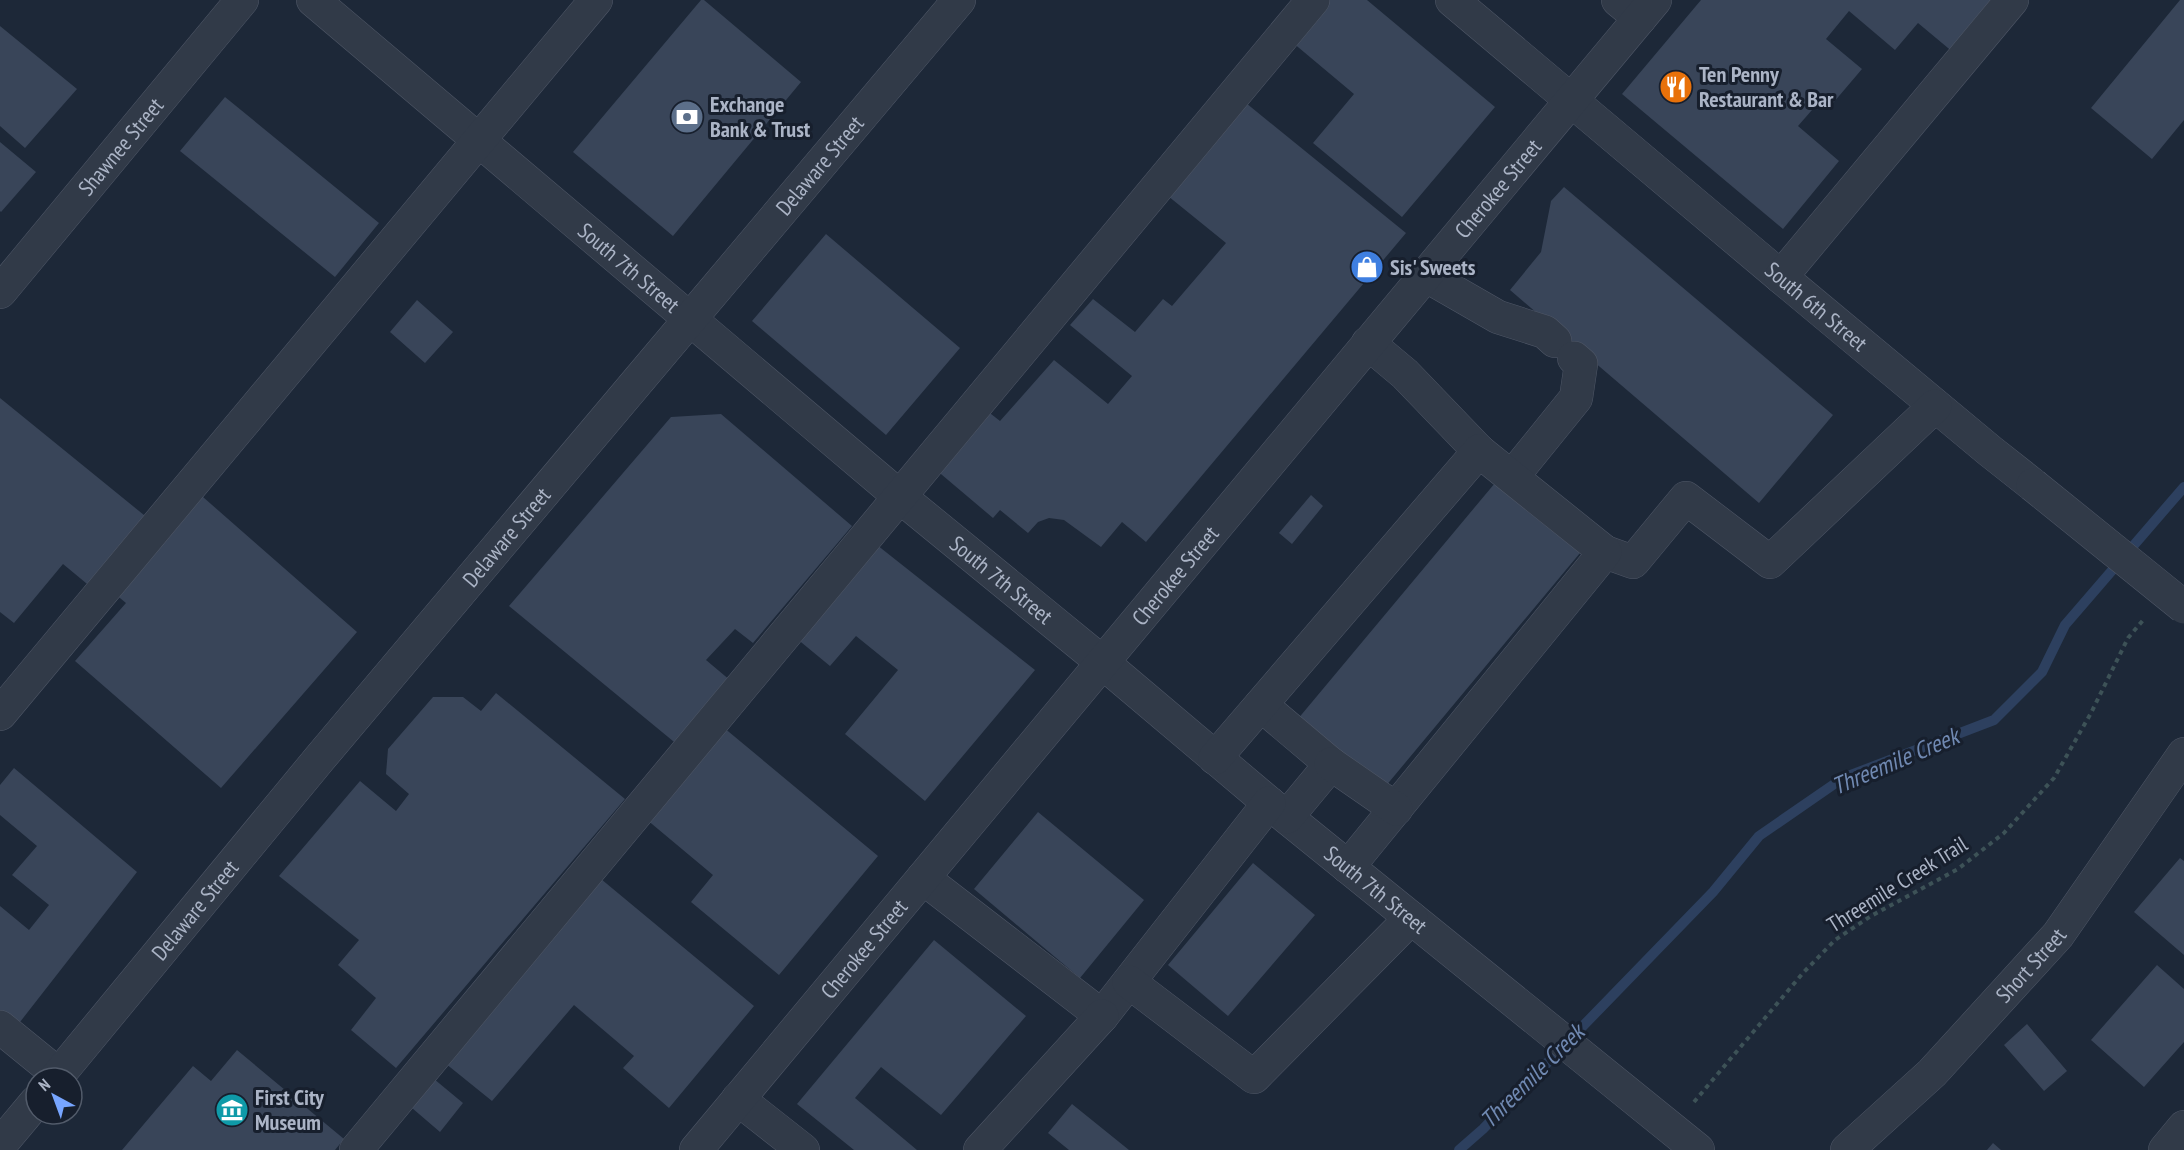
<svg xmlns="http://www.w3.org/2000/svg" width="2184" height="1150" font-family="'PT Sans Narrow',sans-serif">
<rect width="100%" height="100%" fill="#1d2838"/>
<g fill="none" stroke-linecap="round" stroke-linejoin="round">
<!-- stream -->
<path stroke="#2d405f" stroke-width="10" d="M1459,1150L1483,1129L1713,892L1759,836L1843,778L1994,720L2042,672L2065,625L2184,487"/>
</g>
<!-- building -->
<path fill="#394559" d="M701,0H704L801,82L673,236L573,152Z
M1327,0H1367L1495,107L1402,217L1313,143L1354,94L1292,42Z
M1701,0H1999L1954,53L1918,23L1895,50L1849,11L1826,39L1862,69L1828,109L1819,102L1798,126L1839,161L1783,229L1622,94Z
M2180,0H2184V120L2152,159L2091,108Z
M0,26L77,89L25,148L0,126Z
M225,97L379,223L335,277L180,151Z
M1246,103L1406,233L1146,542L1122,522L1101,547L1064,520L1049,518L1038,522L1028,533L1000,510L993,518L935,469L986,410L1000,421L1054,360L1108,404L1132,376L1070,325L1093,299L1135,332L1163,299L1172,306L1226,243L1168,196Z
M0,142L36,172L1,212L0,211Z
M1564,187L1833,415L1759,503L1510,290L1541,252L1551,201Z
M826,234L960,348L886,435L752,321Z
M417,300L453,332L425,363L390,332Z
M0,398L155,524L98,593L63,564L14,623L0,612Z
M721,414L852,526L753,643L735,629L706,660L731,681L679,746L509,606L671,417Z
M1495,483L1580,553L1380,793L1297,720Z
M195,490L357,632L221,788L75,661L126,603L109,589Z
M1311,495L1323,506L1292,544L1279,533Z
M877,545L1035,670L925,801L845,734L898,670L856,636L830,666L796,638Z
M496,693L625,799L396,1068L351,1030L376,998L338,965L359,940L279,876L360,781L396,811L409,794L386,774L388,749L433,697H463L481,711Z
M723,727L878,856L779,975L691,902L713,875L646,819Z
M14,768L137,872L13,1031L0,1021V906L29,930L49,905L12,875L37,846L0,815V785Z
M1038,812L1144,900L1080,978L974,889Z
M2180,858L2184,861V955L2134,912Z
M1253,863L1315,915L1228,1016L1168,965Z
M595,874L754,1006L669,1108L623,1068L634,1056L574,1005L492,1101L440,1059Z
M934,940L1026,1016L941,1115L881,1067L855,1098L917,1150H854L797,1104Z
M2157,965L2184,989V1042L2144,1087L2091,1040Z
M2027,1024L2067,1071L2044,1091L2004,1045Z
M237,1050L344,1139L335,1150H122L193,1066L211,1081Z
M428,1074L463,1103L440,1132L405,1102Z
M1072,1104L1129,1150H1069L1048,1133Z
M1993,1143L2001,1150H1987Z"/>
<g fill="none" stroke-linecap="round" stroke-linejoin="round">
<!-- minor casing -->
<g stroke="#4f5767" stroke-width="34">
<g id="minor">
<path id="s1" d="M313,0L899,496L1102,662L1269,803L1698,1150"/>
<path id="s2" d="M1452,0L1781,277L1990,451L2033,485"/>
<path d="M1618,0L1640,18"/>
<path d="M1425,275L1498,317L1545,332L1555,341"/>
<path d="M1781,277L2012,0"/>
<path id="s3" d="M0,292L242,0"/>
<path d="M1368,343L1405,374L1479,451"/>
<path d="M1512,477L1576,398L1581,364L1574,358"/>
<path d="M1605,552L1633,562L1686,498L1770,562L1935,406"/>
<path d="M1261,705L1331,764L1287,817"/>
<path d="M0,714L596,0"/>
<path d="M1215,758L1479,451L1605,552L1348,867"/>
<path d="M1331,764L1396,809"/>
<path d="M923,878L1102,1016L1269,803"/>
<path d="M1129,982L1254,1077L1411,918"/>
<path d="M0,1027L59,1075"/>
<path id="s4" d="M56,1078L320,758L959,0"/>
<path d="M738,1099L803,1150"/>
<path d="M0,1145L36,1102"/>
<path d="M356,1150L1313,0"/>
<path id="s5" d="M696,1150L1655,0"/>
<path d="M980,1150L1102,1016"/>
<path id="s6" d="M1847,1150L1932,1073L2058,935L2184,754"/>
<path d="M2165,1150L2184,1127"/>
</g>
</g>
<!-- path -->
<path stroke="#3d5257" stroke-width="4" stroke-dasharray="4.5 4.5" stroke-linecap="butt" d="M1694,1102L1803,973L1835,940L1871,916L1958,869L2004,833L2054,778L2091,713L2128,638L2144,619"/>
<!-- minor -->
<use href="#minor" stroke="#313a48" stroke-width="33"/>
<!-- minor-bridge casing -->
<g stroke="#4f5767" stroke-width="34" stroke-linecap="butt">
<path id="minor-bridge" d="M2033,485L2184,607"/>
</g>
<!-- minor-bridge -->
<use href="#minor-bridge" stroke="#313a48" stroke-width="33"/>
</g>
<!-- icons -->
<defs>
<g id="restaurant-disc" transform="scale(1.725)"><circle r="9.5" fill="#e8710a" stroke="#171f2d"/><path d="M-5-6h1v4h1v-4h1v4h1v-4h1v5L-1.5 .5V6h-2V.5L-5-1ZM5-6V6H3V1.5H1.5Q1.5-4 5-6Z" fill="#fff"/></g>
<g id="bank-disc" transform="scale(1.725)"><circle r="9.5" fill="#5c6f8a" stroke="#171f2d"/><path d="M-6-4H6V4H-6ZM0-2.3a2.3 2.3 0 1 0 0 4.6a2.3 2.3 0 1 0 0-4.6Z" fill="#fff"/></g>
<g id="shop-disc" transform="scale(1.725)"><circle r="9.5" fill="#3f7fe0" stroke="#171f2d"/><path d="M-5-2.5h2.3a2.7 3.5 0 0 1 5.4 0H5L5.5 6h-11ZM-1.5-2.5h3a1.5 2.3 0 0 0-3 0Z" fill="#fff"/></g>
<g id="museum-disc" transform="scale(1.725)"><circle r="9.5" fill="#0f9aa8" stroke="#171f2d"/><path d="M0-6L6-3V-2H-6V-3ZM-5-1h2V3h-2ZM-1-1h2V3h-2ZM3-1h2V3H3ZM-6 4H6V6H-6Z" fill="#fff"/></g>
</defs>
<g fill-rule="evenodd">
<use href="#restaurant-disc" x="1676" y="87"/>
<use href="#bank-disc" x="687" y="117"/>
<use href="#shop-disc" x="1367" y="267"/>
<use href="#museum-disc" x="232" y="1110"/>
</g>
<g text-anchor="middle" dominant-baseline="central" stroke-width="6" stroke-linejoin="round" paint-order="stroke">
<!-- poi labels -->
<g font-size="22" font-weight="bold" fill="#abb4c6" stroke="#171f2d" text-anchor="start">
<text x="1699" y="74">Ten Penny<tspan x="1699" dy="25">Restaurant &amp; Bar</tspan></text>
<text x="710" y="104">Exchange<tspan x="710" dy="25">Bank &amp; Trust</tspan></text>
<text x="1390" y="267">Sis' Sweets</text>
<text x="255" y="1097">First City<tspan x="255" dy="25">Museum</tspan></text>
</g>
<!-- street labels -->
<g font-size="22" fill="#abb4c6" stroke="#171f2d">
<text stroke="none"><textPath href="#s3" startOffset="189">Shawnee Street</textPath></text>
<text stroke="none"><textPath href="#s4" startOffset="1190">Delaware Street</textPath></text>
<text stroke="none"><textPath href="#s5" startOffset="1252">Cherokee Street</textPath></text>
<text stroke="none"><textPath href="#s1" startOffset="414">South 7th Street</textPath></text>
<text stroke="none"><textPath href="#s2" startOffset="476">South 6th Street</textPath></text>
<text stroke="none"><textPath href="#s4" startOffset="704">Delaware Street</textPath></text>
<text stroke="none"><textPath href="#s5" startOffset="748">Cherokee Street</textPath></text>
<text stroke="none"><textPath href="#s1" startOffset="900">South 7th Street</textPath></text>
<text transform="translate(1897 884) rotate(-32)">Threemile Creek Trail</text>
<text stroke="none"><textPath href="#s1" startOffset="1386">South 7th Street</textPath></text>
<text stroke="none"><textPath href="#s4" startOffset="218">Delaware Street</textPath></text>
<text stroke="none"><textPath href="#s5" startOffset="262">Cherokee Street</textPath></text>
<text stroke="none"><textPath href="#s6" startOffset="261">Short Street</textPath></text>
</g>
<!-- water labels -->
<g font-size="24" font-style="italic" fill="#7089b2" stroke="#171f2d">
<text transform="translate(1895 761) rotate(-23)">Threemile Creek</text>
<text transform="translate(1532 1076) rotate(-45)">Threemile Creek</text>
</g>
</g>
<!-- north arrow -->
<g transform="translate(54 1096) rotate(319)"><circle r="28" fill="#171f2d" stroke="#525b6a" stroke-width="1.5"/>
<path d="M0-4.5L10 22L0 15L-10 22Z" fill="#77a5ff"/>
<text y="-9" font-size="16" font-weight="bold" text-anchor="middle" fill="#abb4c6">N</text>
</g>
</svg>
